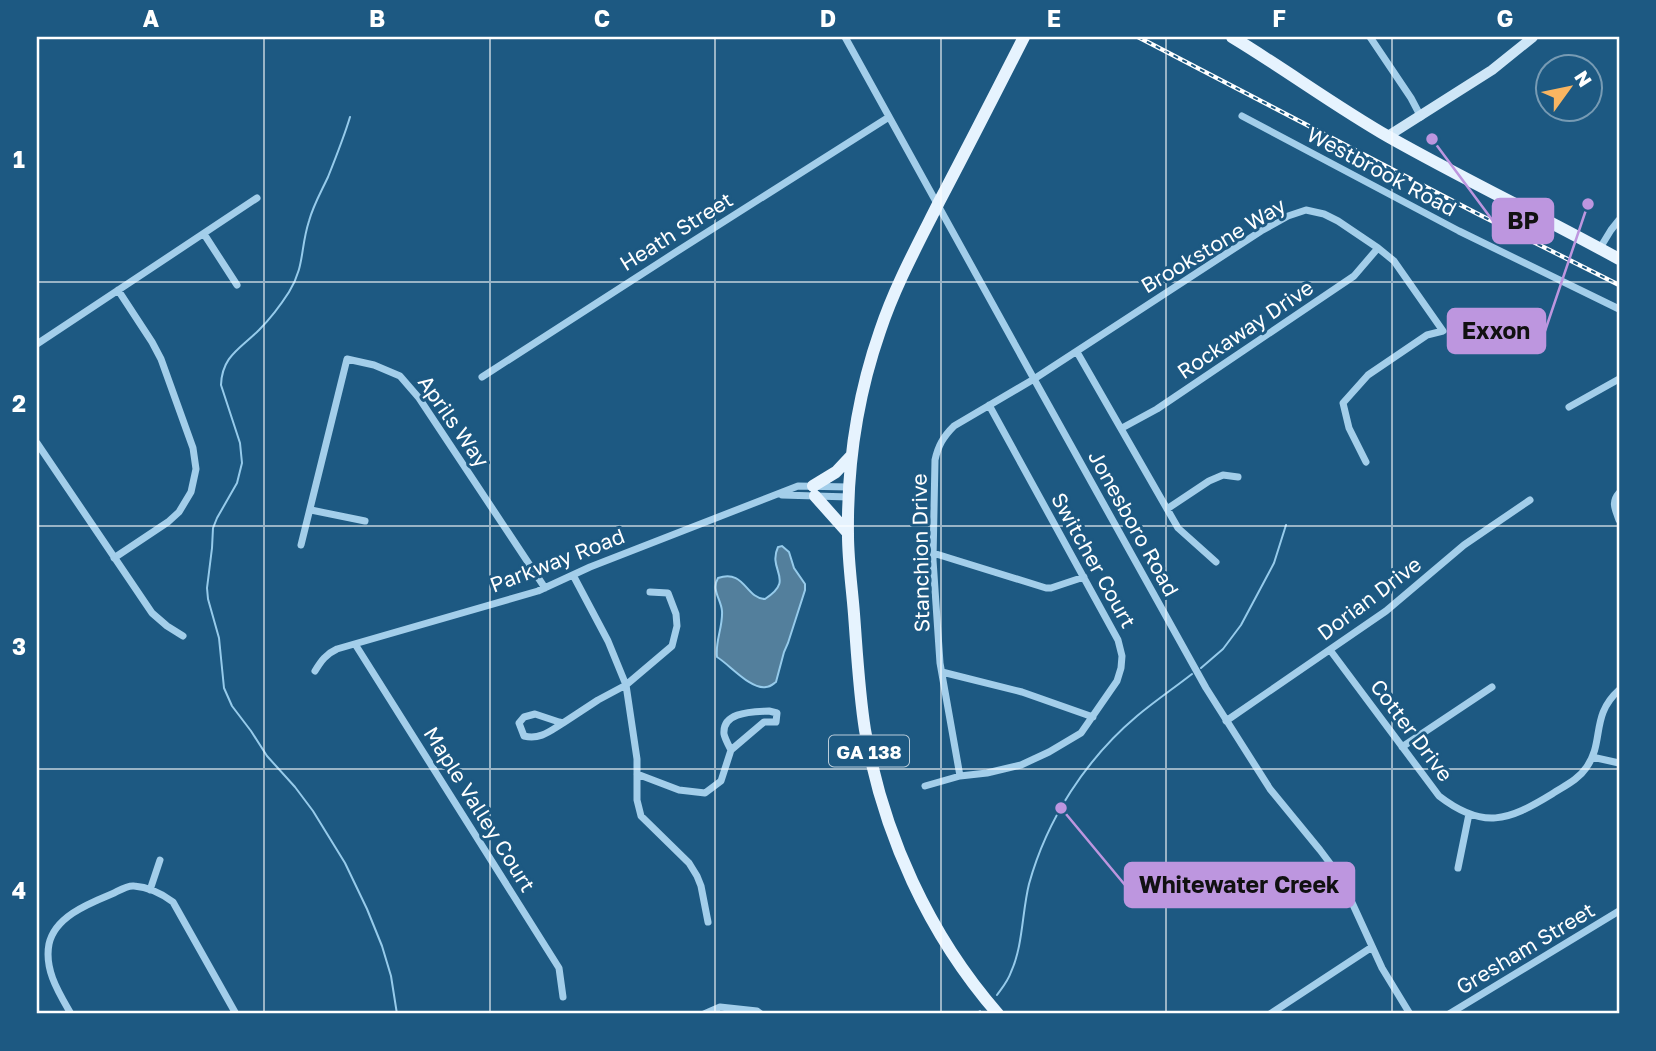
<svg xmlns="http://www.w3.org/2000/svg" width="1656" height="1051" font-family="'Golos Text',sans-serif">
<rect width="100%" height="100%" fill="#1d5982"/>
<!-- water -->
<path fill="#537f9c" stroke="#96cbeb" stroke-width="2" d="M782,546L789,552L794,568L805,584V590L788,643L784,652L776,682C773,684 770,687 766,687C751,690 730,665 717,657C715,641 723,627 722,611C721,599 711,590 718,578C745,569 745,598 765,599C796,579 767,571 778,547Z"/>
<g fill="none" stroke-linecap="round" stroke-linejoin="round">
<!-- stream -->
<path stroke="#96cbeb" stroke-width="2" d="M350,117C344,137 336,157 328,177C321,192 313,206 309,221C300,249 305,266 289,292C280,306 270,319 259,330C240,349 222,356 221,385L240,443L242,463L237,483L217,518L213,528L212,548L207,588L208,599L219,638L224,688L232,706L251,731L267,756L295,787L313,811L345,863L367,909L382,946L391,976L397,1014
M1201,668L1223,649L1241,625L1274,563L1286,525
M997,995C1002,988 1008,981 1011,972C1023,946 1022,912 1029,884C1047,819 1086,759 1137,716C1155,701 1174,688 1192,674
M975,1014L980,1011"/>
<!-- street -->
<path stroke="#a3ceea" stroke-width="7" d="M845,37L1034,379L1206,688L1270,789L1320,850L1335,870L1349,896L1382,968L1410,1014
M1370,37L1411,98L1421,117
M1242,116L1459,231L1619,309
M204,234L237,285
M1600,248L1611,230L1619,220
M37,344L257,198
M1077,352L1178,528L1216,562
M482,377L676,252L889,117
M1569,407L1619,379
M1122,428L1157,409L1354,276L1378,248
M37,443L152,613L167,626L183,636
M1619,493C1611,502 1615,509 1619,520
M782,495L849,497
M1167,509L1209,481L1223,475L1238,477
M311,510L365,521
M301,545L347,359L374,365L400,376L419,398L545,588
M933,553L1046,588H1051L1084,577
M114,558L168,522L179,512L191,492L196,469L193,448L161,359L152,342L118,290
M573,575L608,641L626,685L637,759V800L641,816L689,863L697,876L701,886L708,922
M355,644L559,968L563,997
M1330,650L1439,796C1483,830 1508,821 1552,794C1564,786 1578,780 1586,768C1605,742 1590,716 1619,690
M315,671C321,661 326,654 337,649L538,591L590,567L798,486L849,487
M942,672L1022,692L1093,717
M769,711L777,713L776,722H764L731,750C729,746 725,739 724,734C722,711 754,712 769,711Z
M535,714L559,722L563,723C550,731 540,740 524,736L519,723L524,717Z
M1226,721L1386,611L1464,545L1530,500
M563,723L598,700L626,685L672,646L677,626L676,614L668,593L650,592
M1402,747L1492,687
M1592,757L1619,763
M637,774L679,790L705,793L721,781L731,750
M960,776L940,663L933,560L935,460C938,446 943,437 954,426L1034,379L1261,231L1288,216L1306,210L1324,214L1338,221L1378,248L1394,261L1443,331L1427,335L1368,375L1343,403L1349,428L1366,462
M925,786L960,776L987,773L1021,765L1049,752L1081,733L1117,681L1121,668L1122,656L1118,640L989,405
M1458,868L1469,814
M150,890L160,860
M71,1014C59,993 44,970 49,944C55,916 90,903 114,893C120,890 128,885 134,886C149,887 161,893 173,902L236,1014
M704,1014L720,1007L757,1011L761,1014
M1270,1014L1372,947
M1449,1014L1619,911"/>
<!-- secondary -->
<path stroke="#cee6f7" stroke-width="10" d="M1388,136L1492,70L1533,37"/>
<!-- primary -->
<path stroke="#e6f3fe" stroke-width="12" d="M1232,37C1285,69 1335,106 1389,137C1465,180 1543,217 1619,259
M813,486L836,472L851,456
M815,496L848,533
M998,1014C929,935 883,834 865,730C859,692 857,653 854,614C852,588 848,561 848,535C847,466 857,397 880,331C895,286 918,244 939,202C968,147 996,92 1024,37"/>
<!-- rail casing -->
<g stroke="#fff" stroke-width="4.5">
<path id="rail" d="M1138,37L1476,213L1619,285"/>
</g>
<!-- rail -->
<use href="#rail" stroke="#1d5982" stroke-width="2" stroke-dasharray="5" stroke-linecap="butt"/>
</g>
<!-- grid -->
<path fill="none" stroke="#fff" stroke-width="2" stroke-opacity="0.55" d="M264,37V1014M490,37V1014M715,37V1014M941,37V1014M1166,37V1014M1392,37V1014M37,282H1619M37,526H1619M37,769H1619"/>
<g text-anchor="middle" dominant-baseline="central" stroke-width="6" stroke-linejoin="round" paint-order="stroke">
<!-- shield labels -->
<rect fill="#1d5982" stroke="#bbcdda" stroke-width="2" x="829" y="735.5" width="80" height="31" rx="5"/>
<g font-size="19" font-weight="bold" fill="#fff">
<text x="869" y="751">GA 138</text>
</g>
<!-- street labels -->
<g font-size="21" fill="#fff" stroke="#1d5982">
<text transform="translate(1382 171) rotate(28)">Westbrook Road</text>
<text transform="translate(676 231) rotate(-32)">Heath Street</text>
<text transform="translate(1213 245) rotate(-31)">Brookstone Way</text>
<text transform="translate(1245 329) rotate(-34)">Rockaway Drive</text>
<text transform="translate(454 421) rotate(55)">Aprils Way</text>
<text transform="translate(1134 523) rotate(61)">Jonesboro Road</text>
<text transform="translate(920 553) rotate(-91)">Stanchion Drive</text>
<text transform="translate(557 560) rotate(-21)">Parkway Road</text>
<text transform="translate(1094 560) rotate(61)">Switcher Court</text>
<text transform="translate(1369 598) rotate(-37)">Dorian Drive</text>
<text transform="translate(1412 730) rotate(53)">Cotter Drive</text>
<text transform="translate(480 809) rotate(58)">Maple Valley Court</text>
<text transform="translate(1525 948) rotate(-31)">Gresham Street</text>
</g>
</g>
<!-- callouts -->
<path fill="none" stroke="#bd96df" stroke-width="2.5" d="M1432 139L1493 221M1588 204L1545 331M1061 808L1125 885"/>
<g fill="#bd96df" stroke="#1d5982" stroke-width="2.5">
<circle cx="1432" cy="139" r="7"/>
<circle cx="1588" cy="204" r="7"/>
<circle cx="1061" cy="808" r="7"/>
</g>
<g fill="#bd96df" stroke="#bd96df" stroke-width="2.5">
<rect x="1493" y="199" width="60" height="44" rx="7"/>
<rect x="1448" y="309" width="97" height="44" rx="7"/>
<rect x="1125" y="863" width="229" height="44" rx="7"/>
</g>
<g font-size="23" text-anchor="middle" font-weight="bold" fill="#111">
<text x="1523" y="229">BP</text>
<text x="1496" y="339">Exxon</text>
<text x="1239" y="893">Whitewater Creek</text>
</g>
<!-- border -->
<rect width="1656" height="1051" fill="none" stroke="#1d5982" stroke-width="77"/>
<!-- north arrow -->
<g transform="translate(1569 88) rotate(57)"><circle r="33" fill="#1d5982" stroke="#779bb4" stroke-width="2"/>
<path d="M0-5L12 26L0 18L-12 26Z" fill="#f9b561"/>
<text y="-10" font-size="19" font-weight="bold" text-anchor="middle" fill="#ffffff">N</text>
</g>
<rect x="38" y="38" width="1580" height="974" fill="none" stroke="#fff" stroke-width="2.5"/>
<g font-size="23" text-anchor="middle" font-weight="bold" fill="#fff">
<text x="151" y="27">A</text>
<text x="377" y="27">B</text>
<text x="602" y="27">C</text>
<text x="828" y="27">D</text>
<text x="1054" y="27">E</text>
<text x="1279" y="27">F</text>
<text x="1505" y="27">G</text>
<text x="19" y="168">1</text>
<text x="19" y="412">2</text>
<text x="19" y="655">3</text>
<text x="19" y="899">4</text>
</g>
</svg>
